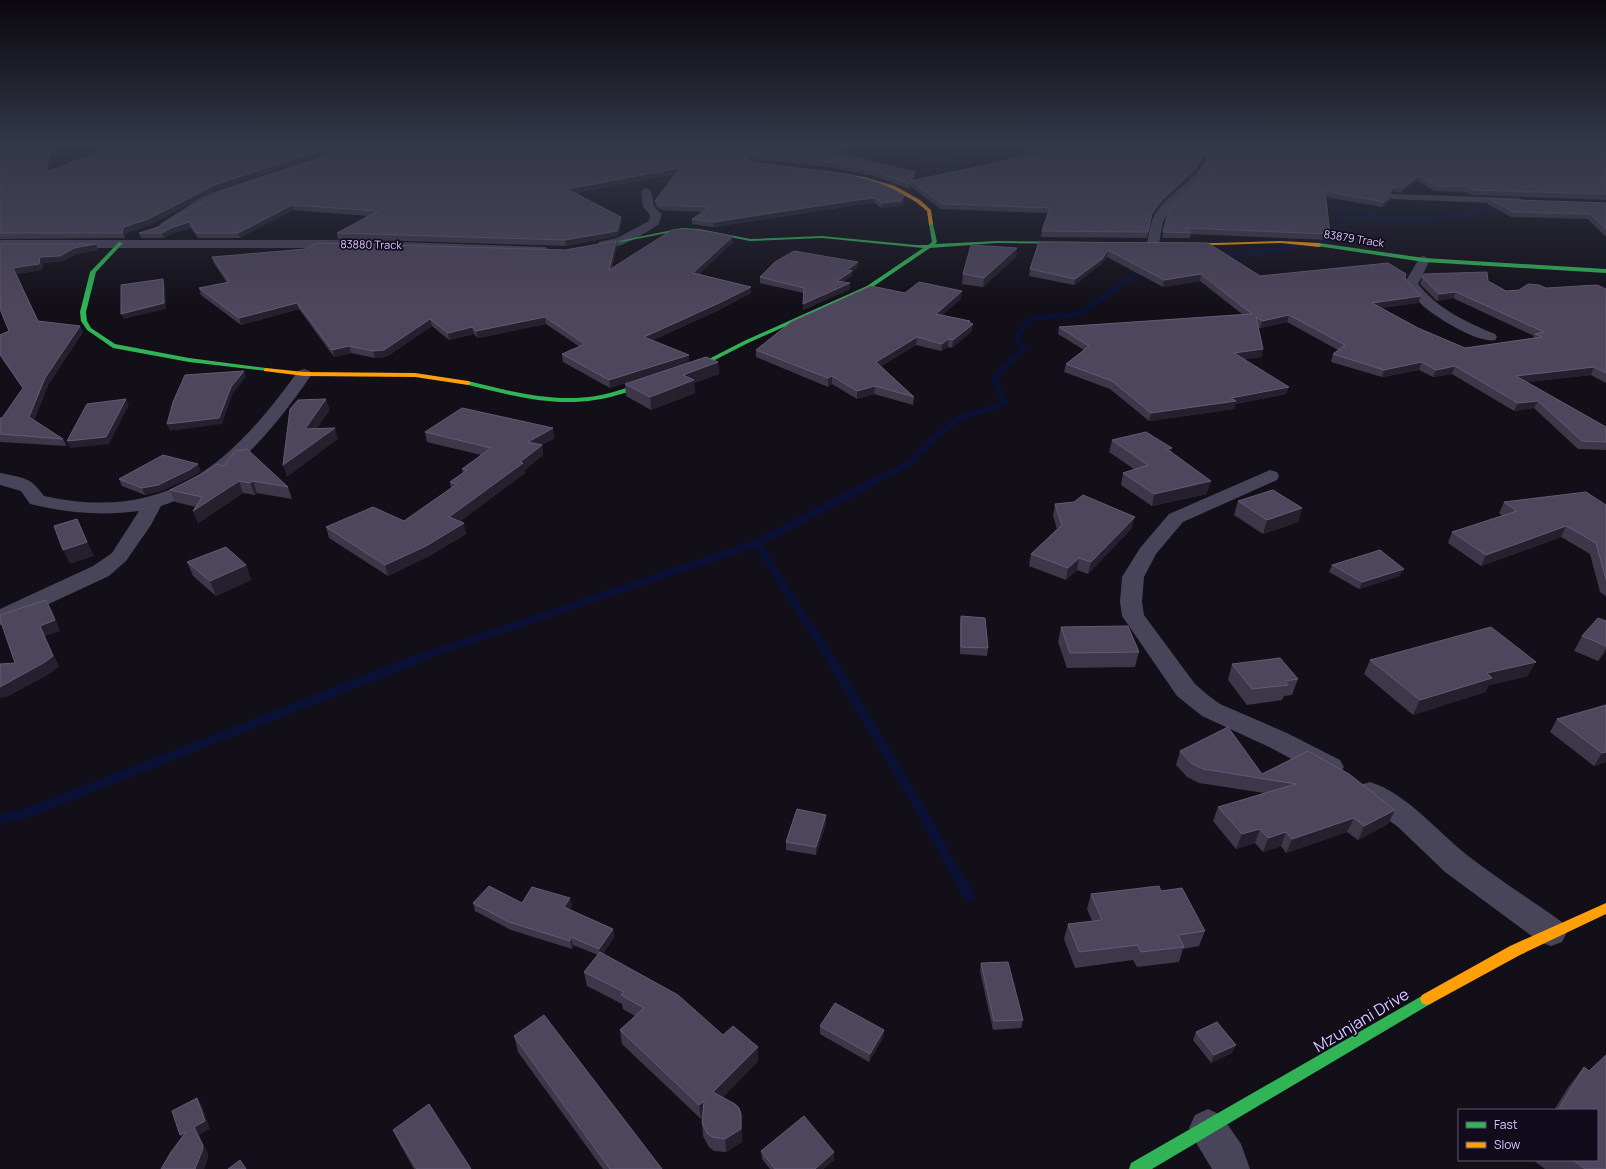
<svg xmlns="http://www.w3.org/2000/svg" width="1606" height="1169" font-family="Manrope,sans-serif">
<rect width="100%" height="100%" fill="#120f18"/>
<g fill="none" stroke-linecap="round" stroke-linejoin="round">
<!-- stream-far5 -->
<path stroke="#0a1134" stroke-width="4" d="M840,147L943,160L989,169
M1315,203L1375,214
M1341,231L1340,219H1425L1471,216L1474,214L1469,210L1471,209H1507"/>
<!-- stream-far4 -->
<path stroke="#0a1134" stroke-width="5" d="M1320,242L1340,238L1342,230
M1216,255L1249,254L1298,246
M1019,342L1016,338L1028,321L1036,318L1079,314L1147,267"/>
<!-- stream-far3 -->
<path stroke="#0a1134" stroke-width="6" d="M876,481L909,464L935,437L957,420L970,414L994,408L1005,402L994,379L1024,347L1018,341"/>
<!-- stream-far2 -->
<path stroke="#0a1134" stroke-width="8" d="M757,543L830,659
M416,659L757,543L877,480"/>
<!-- stream-far1 -->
<path stroke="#0a1134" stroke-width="10" d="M830,658L922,812L962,884
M0,819L30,812L419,658"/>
<!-- stream -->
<path stroke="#0a1134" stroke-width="12" d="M962,883L969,896"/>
<!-- street -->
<path fill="#484459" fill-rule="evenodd" d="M358,144H372L370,146L227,194L210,201L170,226H162L160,224L202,197L219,190Z
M1174,144H1189L1210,149L1216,158L1205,178L1167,214L1163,223L1159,243L1153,247L1147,243C1149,234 1150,224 1154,216C1168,192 1194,184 1206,158L1203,153L1176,146Z
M1351,144H1368L1366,146L1347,150L1331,159H1325L1323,157L1341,146Z
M646,188L651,191L654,206L662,215L658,225C643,234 617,252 599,248L597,245L599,242L617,238L649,221L650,215L643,207L641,191Z
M1394,194L1519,198L1524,201L1519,204L1390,199L1389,197Z
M0,240H335L545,247L551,251L545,255L335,248H0Z
M1424,256L1430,260L1418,284C1438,309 1466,322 1495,334L1497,337L1495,340C1478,344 1436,317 1423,306C1416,299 1410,292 1404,284L1420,257Z
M304,369L310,371L312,374C271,433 231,483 161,506L151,525L126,561L109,576L8,623L0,625V609L93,566L112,553L139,511C102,516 66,513 30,504L21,491L0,485V473C23,478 30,476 44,496C168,523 231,464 298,371Z
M1270,470L1277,472L1279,476L1277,480L1183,522L1156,554L1144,577L1142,602L1144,615L1195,684L1209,696L1220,704L1287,733L1340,760L1344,767L1340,774L1330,777L1320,774L1269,747L1202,716L1177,696L1122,616L1120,602L1122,577L1140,548L1169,514Z
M1370,782C1406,793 1438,832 1467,855C1498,879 1531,900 1562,922L1567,932L1562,942L1551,946L1540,942L1445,872L1398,827L1360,799L1356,792L1360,785Z
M1208,1109L1221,1115L1241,1144L1250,1169H1212L1195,1141L1189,1128L1195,1115Z"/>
<!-- fast -->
<path fill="#30b455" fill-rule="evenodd" d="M931,223L933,224L937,242L935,244L997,241L1092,242L1094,243L1092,244L997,243L930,248L871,288L748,343L705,365L685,372L683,371V369L701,363L744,341L867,286L923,248L822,238L750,241L699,231L682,230L621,242L619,241L682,228L699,229L750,239L822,236L916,245H928L932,242L929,224Z
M119,242L123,243L96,272L86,312L87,321L91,328L115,344L189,358L266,368L268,369V371L189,362L113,348L87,330L81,321L80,312L90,272Z
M1319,243L1424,258L1606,269V273L1424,262L1317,246L1316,245Z
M655,379L658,381L657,382C637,389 616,397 595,400C552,407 509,395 468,385L465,383L468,381C509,391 553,403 596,396C616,393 635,384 655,379Z
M1427,993L1432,995L1434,999L1432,1003L1152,1169H1129L1131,1163Z"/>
<!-- slow -->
<path fill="#ff9f0a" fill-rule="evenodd" d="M821,170L864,177L895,186L920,200L931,210L933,224L929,225L927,211L916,202L891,188L863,179L820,172Z
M1281,241L1319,243L1322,245L1319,247L1281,243L1216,245L1092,244L1090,243L1092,242L1216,243Z
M266,368L304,372L415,373L468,381L471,383L468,385L415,377L304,376L264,371V369Z
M1606,903V914L1520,955L1432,1003L1427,1005L1422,1003L1420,999L1422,995L1510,946Z"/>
</g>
<!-- wall -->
<path fill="#3e3749" d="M0,144H52L49,171L120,144H354L218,189L150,225L127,233L124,236L125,238L0,239Z
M366,144H866L832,153L915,172V177L913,180L1040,153L986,144H1180L1205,153L1204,158L1194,174L1159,207L1151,218L1147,238L1041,237L1042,231L1048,213L941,209L910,186L909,189L875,176L823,166L754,159L750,161V162L904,195V200L901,206L881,208L875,203L857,205L714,227L692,224V219L702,212L660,210L656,206L655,201L676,174L575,193L622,222L618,236L566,246L338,239L337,233L370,216L293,210L240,238H198L191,228L173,233L164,238H141L139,233L158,227Z
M1194,144H1345L1340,145L1325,154L1326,156L1606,144V200L1471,195L1465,192L1434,191L1417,180L1401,193L1394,192L1390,194L1391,201L1382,207L1326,197L1330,234L1328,240L1191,234L1190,238H1162L1163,232L1207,174L1216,157L1210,148Z
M1489,199L1606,203V237L1588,219L1511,217L1487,204Z
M733,236V242L699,274L751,287V293L719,310L653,340L689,362L610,388L563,362L562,354L580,347L546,324L478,338L474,334L449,340L432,326L386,357L375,358L351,353L334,357L299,309L241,325L201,295L199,288L227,283L214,263L212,257L565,250L616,241L617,247L612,268Z
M1039,242L1208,243L1260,276L1405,278L1418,303L1381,308L1418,328L1465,348L1533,338L1534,336L1453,298L1437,301L1420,284L1422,277L1488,281L1506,291L1546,288L1606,289V383L1591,375L1527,382L1606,427V450L1578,449L1534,408L1514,411L1452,374L1433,377L1419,370L1382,377L1331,362L1333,354L1338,350L1287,322L1260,328L1258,327L1263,349L1261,357L1244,359L1286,394L1235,404L1234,409L1149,421L1110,389L1064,372L1066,364L1084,350L1058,334L1059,327L1242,314L1200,281L1163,287L1107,257L1100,265L1074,285L1029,276L1030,269Z
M0,244H96L98,250L76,254L63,261L43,263L42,270L16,274L38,321L83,332L48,385L34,420L63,439L67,446L0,442V418H2L23,389L0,356V335L9,331Z
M1017,248L1016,257L983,287L962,284L963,274Z
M858,267L852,271V276L843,282L850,289L803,310L804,293L760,283V277Z
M905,293L961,299L942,315L970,323L972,331L952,348L948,347L941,351L916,345L881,366L914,397L913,405L874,394L857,399L832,384L828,387L756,357V350Z
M718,362L719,374L694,383L695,393L651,410L626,396L625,384Z
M425,432L555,438L542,445L543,455L525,470V473L460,521L466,534L429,556L388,576L329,538L326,527L404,521L451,488L450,482L463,473L462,469L481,455L427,442Z
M1112,440L1171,453L1207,494L1152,506L1121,485L1123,473L1134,469L1109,452Z
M217,464L288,487L292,499L257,493L255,495L243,493L198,523L193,511L196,507L175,502L170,490L204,473Z
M201,471L192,477L161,491L145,495L122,486L119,479Z
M1238,501L1302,508L1298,522L1263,534L1234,515Z
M1504,502L1606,505V596L1600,592L1590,554L1561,537L1481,566L1448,543L1452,532L1503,516L1499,513Z
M1055,504L1132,528L1088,574L1077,570L1066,580L1029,566L1031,554L1057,529L1053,516Z
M187,562L246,565L251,580L216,596L193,576Z
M1332,565L1400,576L1359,589L1329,572Z
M961,616L988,648L987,656L960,654V624Z
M1606,621V652L1598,661L1574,651L1582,636Z
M1061,627L1139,652L1135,667L1067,668L1058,642Z
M1370,660L1528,676L1489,685L1485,692L1413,715L1364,674Z
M1232,664L1298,679L1292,695L1284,696L1282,700L1247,705L1228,680Z
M1606,705V762L1594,766L1550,732L1557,719Z
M1180,751L1262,774L1308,751L1388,824L1358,840L1347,832L1286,853L1281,846L1263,852L1255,843L1236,849L1213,821L1218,807L1264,793L1199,783L1187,777L1176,765Z
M826,823L816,855L786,850V842Z
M1161,891L1205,931L1199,946L1183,949L1179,962L1137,967L1133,960L1075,968L1064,939L1068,924L1092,921L1087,909L1091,894Z
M473,903H522L572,906L569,910L613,929L614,937L603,954L723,1035L758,1061L723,1097L741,1114L742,1142L726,1152L714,1151L709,1147L703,1136L702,1123V1118L701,1119L622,1044L620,1030L635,1016L623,1009L622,1004L587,986L584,972L598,955L573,945L572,949L511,930L475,911Z
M981,963L1023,1020L1021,1028L993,1030L980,971Z
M820,1026L884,1030L883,1038L869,1062L820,1034Z
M1196,1032L1232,1053L1211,1063L1193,1040Z
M514,1036L662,1169H603L518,1052Z
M1606,1055V1169H1545L1533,1160H1597V1110H1554L1569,1086L1584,1067L1589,1071Z
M393,1130L471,1169H414L401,1146Z
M761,1151L834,1160L823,1169H770L762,1159Z"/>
<!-- shaded-wall -->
<path fill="#25202d" d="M50,144H52L48,177L46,172Z
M339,144H354L218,189L150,225L127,233L124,236L122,231L124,227L217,184Z
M850,144H866L823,156V151Z
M1336,144H1345L1340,145L1322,157L1323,152Z
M1205,153L1204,158L1194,174L1159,207L1151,218L1147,238L1152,213L1160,202Z
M754,154V159L748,162V157Z
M680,168L681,173L568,194L567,189Z
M915,172V177L912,182L911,181Z
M1419,176L1417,180L1401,193L1403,188Z
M911,181L910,186L909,189V184Z
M1396,187L1394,192L1388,196L1390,191Z
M904,195V200L901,206L881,208L882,203Z
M1393,195L1391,201L1382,207L1384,202Z
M875,198V203L857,205L714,227L713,222L857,200Z
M292,205L293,210L240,238L238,233Z
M621,217L622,222L618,236L566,246L565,240Z
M189,222L191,228L173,233L164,238L162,233L171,228Z
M733,236V242L694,279L693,273Z
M616,241L617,247L610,276L609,270Z
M96,244L98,250L76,254L63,261L43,263L42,270L16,274L13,268L40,257L74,248Z
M1017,248L1016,257L983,287L984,278Z
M1108,250L1107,257L1100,265L1074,285L1075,279Z
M858,262V267L852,271V276L837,286V281L847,270Z
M1201,274L1200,281L1163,287L1164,280Z
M163,279L165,285L166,309L124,319L121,314Z
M850,283V289L803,310V304Z
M751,287V293L719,310L645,344L644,337Z
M962,291L961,299L935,322L936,314Z
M1456,292L1453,298L1437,301L1439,294Z
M1421,296L1418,303L1369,310L1372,303Z
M297,303L299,309L241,325L239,318Z
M1289,315L1287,322L1260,328L1262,321Z
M545,317L546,324L478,338L476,331Z
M430,319L432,326L386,357L375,358L373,351Z
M970,321L969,327L973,324L972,331L952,348L953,340Z
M80,326L83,332L48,385L33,424L29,417L45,378Z
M472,327L474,334L449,340L448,333Z
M917,337L916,345L876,370V362Z
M948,339V347L941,351L942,344Z
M349,346L351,353L334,357L332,350Z
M1263,349L1261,357L1232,360L1234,353Z
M689,355V362L610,388L609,380Z
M718,362L719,374L694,383L695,393L651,410L650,397L683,375Z
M1422,362L1419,370L1382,377L1384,370Z
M1455,366L1452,374L1433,377L1436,370Z
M1594,367L1591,375L1513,384L1516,376Z
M244,371L246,377L233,393L222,424L170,431L167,424L231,387Z
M832,376V384L828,387V378Z
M875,386L874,394L857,399V391Z
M1289,387L1286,394L1235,404L1234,409L1149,421L1151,413Z
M126,399L129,405L109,444L70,448L67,441Z
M326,399L330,410L309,440L305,429Z
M1538,401L1534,408L1514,411L1518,403Z
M335,428L338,439L287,477L283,465Z
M553,428L555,438L530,452L528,442Z
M542,445L543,455L525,470V473L452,528L449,517Z
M1172,448L1170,460L1167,449Z
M198,464L201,471L192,477L161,491L145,495L142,488Z
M239,481L243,493L198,523L193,511Z
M253,481L257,493L255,495L250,483Z
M1211,481L1207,494L1152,506L1154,494Z
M1302,508L1298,522L1263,534L1267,520Z
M1135,517L1132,528L1088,574L1091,562Z
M77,519L94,556L70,564L63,550Z
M464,523L466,534L429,556L388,576L385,565Z
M1566,526L1561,537L1481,566L1486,555Z
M1079,558L1077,570L1066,580L1068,568Z
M246,565L251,580L216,596L210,581Z
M1404,569L1400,576L1359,589L1362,582Z
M46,600L52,610L60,631L45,636L59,666L51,673L7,697L0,698V687L40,626Z
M1606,648V652L1598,661Z
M1536,662L1528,676L1489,685L1485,692L1413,715L1420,700L1487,673Z
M1606,752V762L1594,766L1602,753Z
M1395,810L1388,824L1358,840L1364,826Z
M826,815V823L816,855V847Z
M1354,818L1347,832L1286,853L1292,839Z
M1260,829L1255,843L1236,849L1242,834Z
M1286,832L1281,846L1263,852L1268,838Z
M570,898L572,906L565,916L564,907Z
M613,929L614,937L601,957L599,949Z
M571,937L573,945L572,949L570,941Z
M884,1030L883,1038L869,1062L870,1054Z
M1236,1045L1232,1053L1211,1063L1214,1055Z
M758,1047V1061L714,1106L713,1092Z
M197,1098L202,1106L210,1129L199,1135L208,1153V1159L204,1169H195L194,1127Z
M704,1101L705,1115L701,1119L699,1105Z
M741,1114L742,1142L726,1152L725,1139Z
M186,1132L185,1143L180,1135Z
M834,1152V1160L823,1169H815Z"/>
<!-- building -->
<path fill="#4e465c" stroke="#645a76" d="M0,144H50L46,172L120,144H339L217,184L148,219L124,227L122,231V233H0Z
M366,144H850L823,151L915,172L911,181L1052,151L1012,144H1180L1203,150L1205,153L1195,169L1160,202L1152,213L1148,232L1042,231L1050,208L942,204L911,181L909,184L876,171L823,161L754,154L748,157L750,162L847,174L879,183L904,195L901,201L882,203L875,198L857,200L713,222L692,219L710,207L659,205L655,201L680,168L567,189L621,217L617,231L565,240L337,233L378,211L292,205L238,233H196L189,222L171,228L162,233H139L158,227L226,190Z
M1212,144H1336L1323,152L1326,156H1332L1349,147L1363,144H1606V194L1473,190L1467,186H1436L1419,176L1403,188L1396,187L1390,191V194L1393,195L1384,202L1325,191L1330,234L1185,228L1191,233L1163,232L1169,210L1207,174L1218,154Z
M1489,199L1606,203V229L1590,214L1513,212Z
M682,229L698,230L733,236L693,273L751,287L719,303L644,337L689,355L609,380L562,354L585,344L545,317L476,331L472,327L448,333L430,319L384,350L373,351L349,346L332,350L297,303L239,318L199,288L229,282L212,257L306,249L316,243L565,250L616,241L609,270L672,230Z
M1039,242L1208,243L1260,276L1388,263L1406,274L1405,278L1421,296L1372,303L1418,328L1465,348L1542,337L1535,334L1544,332L1456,292L1439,294L1422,277L1424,274L1487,272L1488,281L1506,291L1519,290L1528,284L1539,285L1546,288L1597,285L1606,289V373L1594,367L1516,376L1606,427V442L1582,441L1538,401L1518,403L1455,366L1436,370L1422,362L1384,370L1333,354L1345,345L1289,315L1262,321L1256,317L1263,349L1234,353L1289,387L1231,398L1236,401L1151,413L1112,381L1066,364L1089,346L1059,327L1252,314L1201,274L1164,280L1108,250L1102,259L1075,279L1030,269Z
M0,244H96L74,248L60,256L40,257L39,264L13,268L38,321L80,326L45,378L29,417L63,439L0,434V418H2L23,388L0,354V335L9,331L0,309Z
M971,245L1017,248L984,278L963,274Z
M794,251L858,262L847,270L852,271L837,281L850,283L803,304L804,288L760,277L775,262Z
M163,279L164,303L121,314V285Z
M919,282L962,291L936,314L970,321L968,322L973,324L953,340L948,339L942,344L917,337L876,362L914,397L875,386L857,391L832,376L828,378L756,350L791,322L871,286L905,293Z
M706,357L718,362L683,375L694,380L650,397L625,384Z
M244,371L231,387L219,418L167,424L173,402L185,375Z
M126,399L106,437L67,441L87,404Z
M326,399L305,429L335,428L283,465L290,409L298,400Z
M462,408L553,428L528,442L542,445L520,462L523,463L449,517L464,523L426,546L385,565L326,527L373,507L404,521L457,484L450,482L467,470L462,469L491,448L425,432Z
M1146,432L1172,448L1167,449L1211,481L1154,494L1123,473L1148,465L1112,440Z
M247,449L288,487L253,481L250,483L239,481L193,511L202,497L170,490L204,473L217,464L224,466L235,451Z
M163,455L198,464L189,470L158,485L142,488L119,479Z
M1273,490L1302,508L1267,520L1238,501Z
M1586,492L1606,505V579L1596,543L1566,526L1486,555L1452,532L1517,511L1504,502Z
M1083,495L1135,517L1091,562L1079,558L1068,568L1031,554L1062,525L1055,504L1074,502Z
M77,519L87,542L63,550L54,526Z
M226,547L246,565L210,581L187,562Z
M1380,550L1404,569L1362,582L1332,565Z
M46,600L55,620L40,626L53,656L45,662L0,687V664L15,663L0,619V615Z
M961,616L985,618L988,648L961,647Z
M1598,618L1606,621V646L1582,636Z
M1128,626L1139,652L1070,653L1061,627Z
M1491,627L1536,662L1487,673L1492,678L1420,700L1370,660Z
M1280,658L1298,679L1285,681L1288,685L1252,689L1232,664Z
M1606,705V752L1602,753L1557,719Z
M1228,727L1262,774L1308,751L1349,774L1395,810L1364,826L1354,818L1292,839L1286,832L1268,838L1260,829L1242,834L1218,807L1296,784L1203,769L1191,763L1180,751Z
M797,809L826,815L816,847L786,842Z
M489,886L522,903L532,887L570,898L564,907L613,929L599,949L571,937L570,941L509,922L473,903Z
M1159,886L1161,891L1182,888L1205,931L1178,935L1184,947L1141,952L1138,945L1079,952L1068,924L1102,920L1091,894Z
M600,952L678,995L723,1035L733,1026L758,1047L713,1092L735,1104L739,1108L741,1114V1129L725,1139L712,1137L707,1133L702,1123L704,1101L699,1105L620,1030L644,1008L621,995L624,992L584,972Z
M1008,962L1023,1020L994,1021L981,963Z
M835,1003L884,1030L870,1054L820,1026Z
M544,1015L662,1169H610L514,1036Z
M1217,1022L1236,1045L1214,1055L1196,1032Z
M1606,1055V1169H1585L1573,1160H1597V1110H1558L1584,1067L1589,1071Z
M197,1098L205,1121L194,1127L203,1146L202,1151L195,1169H161L171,1152L186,1132L180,1135L172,1111Z
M429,1104L471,1169H417L393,1130Z
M804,1116L834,1152L815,1169H775L761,1151Z
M240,1160L246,1169H228Z"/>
<!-- sky -->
<linearGradient id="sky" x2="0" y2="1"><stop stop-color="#0a080d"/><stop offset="0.47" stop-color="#333748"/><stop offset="1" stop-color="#333748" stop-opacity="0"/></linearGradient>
<rect width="1606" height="307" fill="url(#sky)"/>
<g text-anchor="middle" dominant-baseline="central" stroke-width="3.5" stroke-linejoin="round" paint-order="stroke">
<!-- far-street labels -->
<g font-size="11" fill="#d8c7fe" stroke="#110b1c">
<text transform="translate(1354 238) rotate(9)">83879 Track</text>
<text transform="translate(371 244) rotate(1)">83880 Track</text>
</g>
<!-- near-street labels -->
<g font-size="16" fill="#d8c7fe" stroke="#110b1c">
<text transform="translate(1361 1020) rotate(-31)">Mzunjani Drive</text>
</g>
</g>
<!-- legend -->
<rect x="1458" y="1109" width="140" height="52" fill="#110b1c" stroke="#615676"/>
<rect x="1466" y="1122" width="20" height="6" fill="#30b455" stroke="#615676"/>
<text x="1494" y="1129" font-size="12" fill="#d8c7fe">Fast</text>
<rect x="1466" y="1142" width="20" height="6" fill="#ff9f0a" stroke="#615676"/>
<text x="1494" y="1149" font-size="12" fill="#d8c7fe">Slow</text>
</svg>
